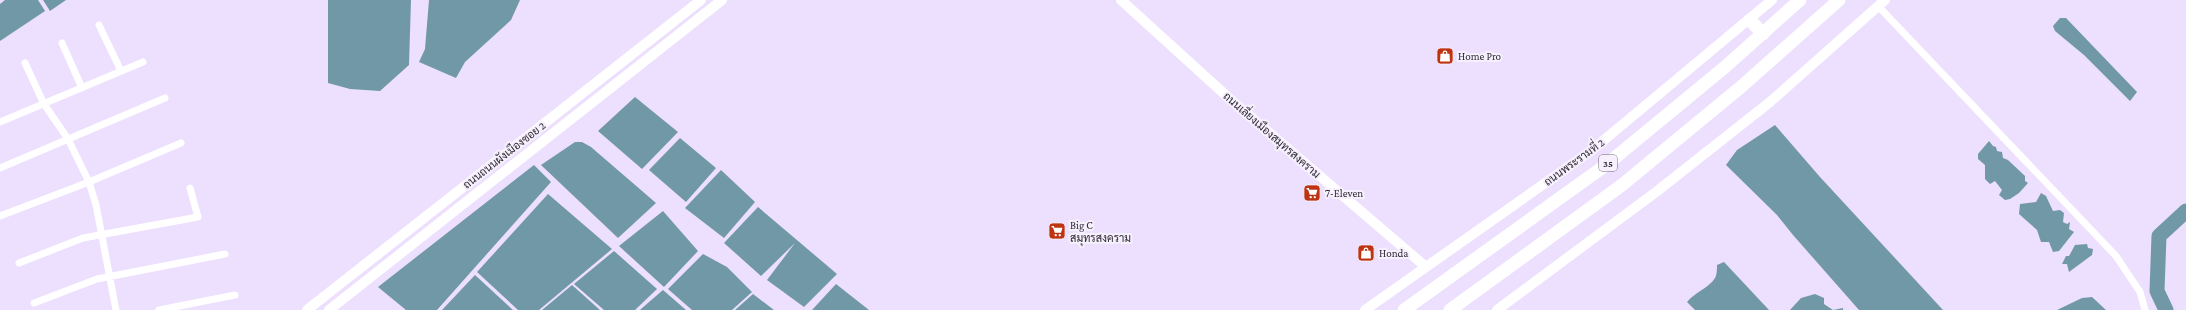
<svg xmlns="http://www.w3.org/2000/svg" width="2186" height="310" font-family="'Crimson Pro',Sarabun,serif">
<rect width="100%" height="100%" fill="#eddffe"/>
<!-- water -->
<path fill="#7198a6" d="M5,0H38L45,11L0,41V4Z
M43,0H66L50,11Z
M328,0H411L409,65L380,91L350,89L328,83Z
M429,0H520L511,20L465,62L456,78L419,62L425,49Z
M2060,18H2066L2137,92L2130,101L2084,55L2055,31L2053,26Z
M635,97L678,132L642,169L598,131Z
M1775,125L1820,177L1943,310H1859L1793,235L1777,215L1726,165L1737,150Z
M680,138L716,168L686,202L649,170Z
M1989,141L1993,146L1996,147L1997,151L2002,152L2003,158L2008,160L2025,176V181L2028,183L2019,193L2010,199L2005,200L1999,195L2002,190L1995,181L1990,184L1985,179V165L1978,159V154Z
M575,142H582L591,147L656,203L618,238L541,165Z
M534,165L551,182L437,310H406L378,287Z
M721,170L755,202L724,238L685,208Z
M2041,193L2046,196L2053,211L2060,210L2064,213L2063,222L2067,224L2070,222L2069,229L2074,232L2059,251L2053,252L2049,242H2041L2037,230L2019,214L2020,204L2036,202Z
M548,194L612,249L539,310H518L477,272Z
M758,207L837,274L804,307L767,280L795,243L761,276L724,243Z
M663,211L698,251L664,287L619,246Z
M2087,244L2088,248L2093,249L2092,255L2069,272L2067,264H2062L2066,256H2069L2075,245Z
M614,251L657,289L635,310H604L574,284Z
M703,254L727,267L752,292L732,310H692L668,289Z
M1724,262L1769,310H1695L1687,302C1694,293 1710,287 1715,278C1717,275 1717,269 1717,265Z
M475,275L513,310H442Z
M836,284L869,310H812Z
M572,285L600,310H542Z
M663,290L686,310H640L641,309Z
M753,294L774,310H735Z
M1815,294L1824,298V304L1833,310L1843,308V310H1790L1801,298Z
M2092,297L2106,310H2057L2082,298Z"/>
<g fill="none" stroke-linecap="round" stroke-linejoin="round">
<!-- river -->
<path stroke="#7198a6" stroke-width="15" d="M2166,310L2157,291L2159,236L2186,211"/>
<!-- street -->
<path stroke="#fff" stroke-width="7" d="M1878,6L2116,256L2140,292L2145,310
M99,25L121,71
M62,43L82,88
M25,63L44,104L68,139L89,182L96,205L116,310
M0,122L143,62
M0,168L165,98
M0,216L89,182L181,143
M19,263L83,238L198,217L190,188
M34,303L97,279L225,254
M159,310L235,295"/>
<!-- secondary -->
<path stroke="#fff" stroke-width="10" d="M1121,0L1230,99L1426,267
M307,310L701,0
M329,310L722,0
M1365,310L1592,150L1772,0
M1497,310L1656,192L1770,102L1885,0"/>
<!-- highway -->
<path stroke="#fff" stroke-width="13" d="M1750,20L1763,34
M1404,310L1606,165L1725,67L1800,0
M1450,310L1622,185L1742,86L1839,0"/>
</g>
<!-- icons -->
<defs>
<g id="shop-square" transform="scale(0.9)"><rect x="-9" y="-9" width="18" height="18" rx="4" fill="#be3412" stroke="#f6f1fd"/><path d="M-5-2.5h2.3a2.7 3.5 0 0 1 5.4 0H5L5.5 6h-11ZM-1.5-2.5h3a1.5 2.3 0 0 0-3 0Z" fill="#fff"/></g>
<g id="supermarket-square" transform="scale(0.9)"><rect x="-9" y="-9" width="18" height="18" rx="4" fill="#be3412" stroke="#f6f1fd"/><path d="M-6-5.5h2.5l.6 2H6L4.5 2H-2.5L-4.4-4H-6ZM-1.5 3.2a1.3 1.3 0 1 0 .1 0ZM3 3.2a1.3 1.3 0 1 0 .1 0Z" fill="#fff"/></g>
</defs>
<g fill-rule="evenodd">
<use href="#shop-square" x="1445" y="56"/>
<use href="#supermarket-square" x="1312" y="193"/>
<use href="#supermarket-square" x="1057" y="231"/>
<use href="#shop-square" x="1366" y="253"/>
</g>
<g text-anchor="middle" dominant-baseline="central" stroke-width="4" stroke-linejoin="round" paint-order="stroke">
<!-- shield labels -->
<rect fill="#f6f1fd" stroke="#6c6672" stroke-width="1" x="1599" y="155" width="18" height="16" rx="3"/>
<g font-size="10" font-weight="bold" fill="#312b37">
<text x="1608" y="163">35</text>
</g>
<!-- poi labels -->
<g font-size="11" fill="#312b37" stroke="#f6f1fd" text-anchor="start">
<text x="1458" y="56">Home Pro</text>
<text x="1325" y="193">7-Eleven</text>
<text x="1070" y="225">Big C<tspan x="1070" dy="13">สมุทรสงคราม</tspan></text>
<text x="1379" y="253">Honda</text>
</g>
<!-- street labels -->
<g font-size="11" fill="#312b37" stroke="#f6f1fd">
<text transform="translate(1272 135) rotate(41)">ถนนเลี่ยงเมืองสมุทรสงคราม</text>
<text transform="translate(504 155) rotate(-38)">ถนนถนนผังเมืองซอย 2</text>
<text transform="translate(1574 162) rotate(-36)">ถนนพระรามที่ 2</text>
</g>
</g>
</svg>
